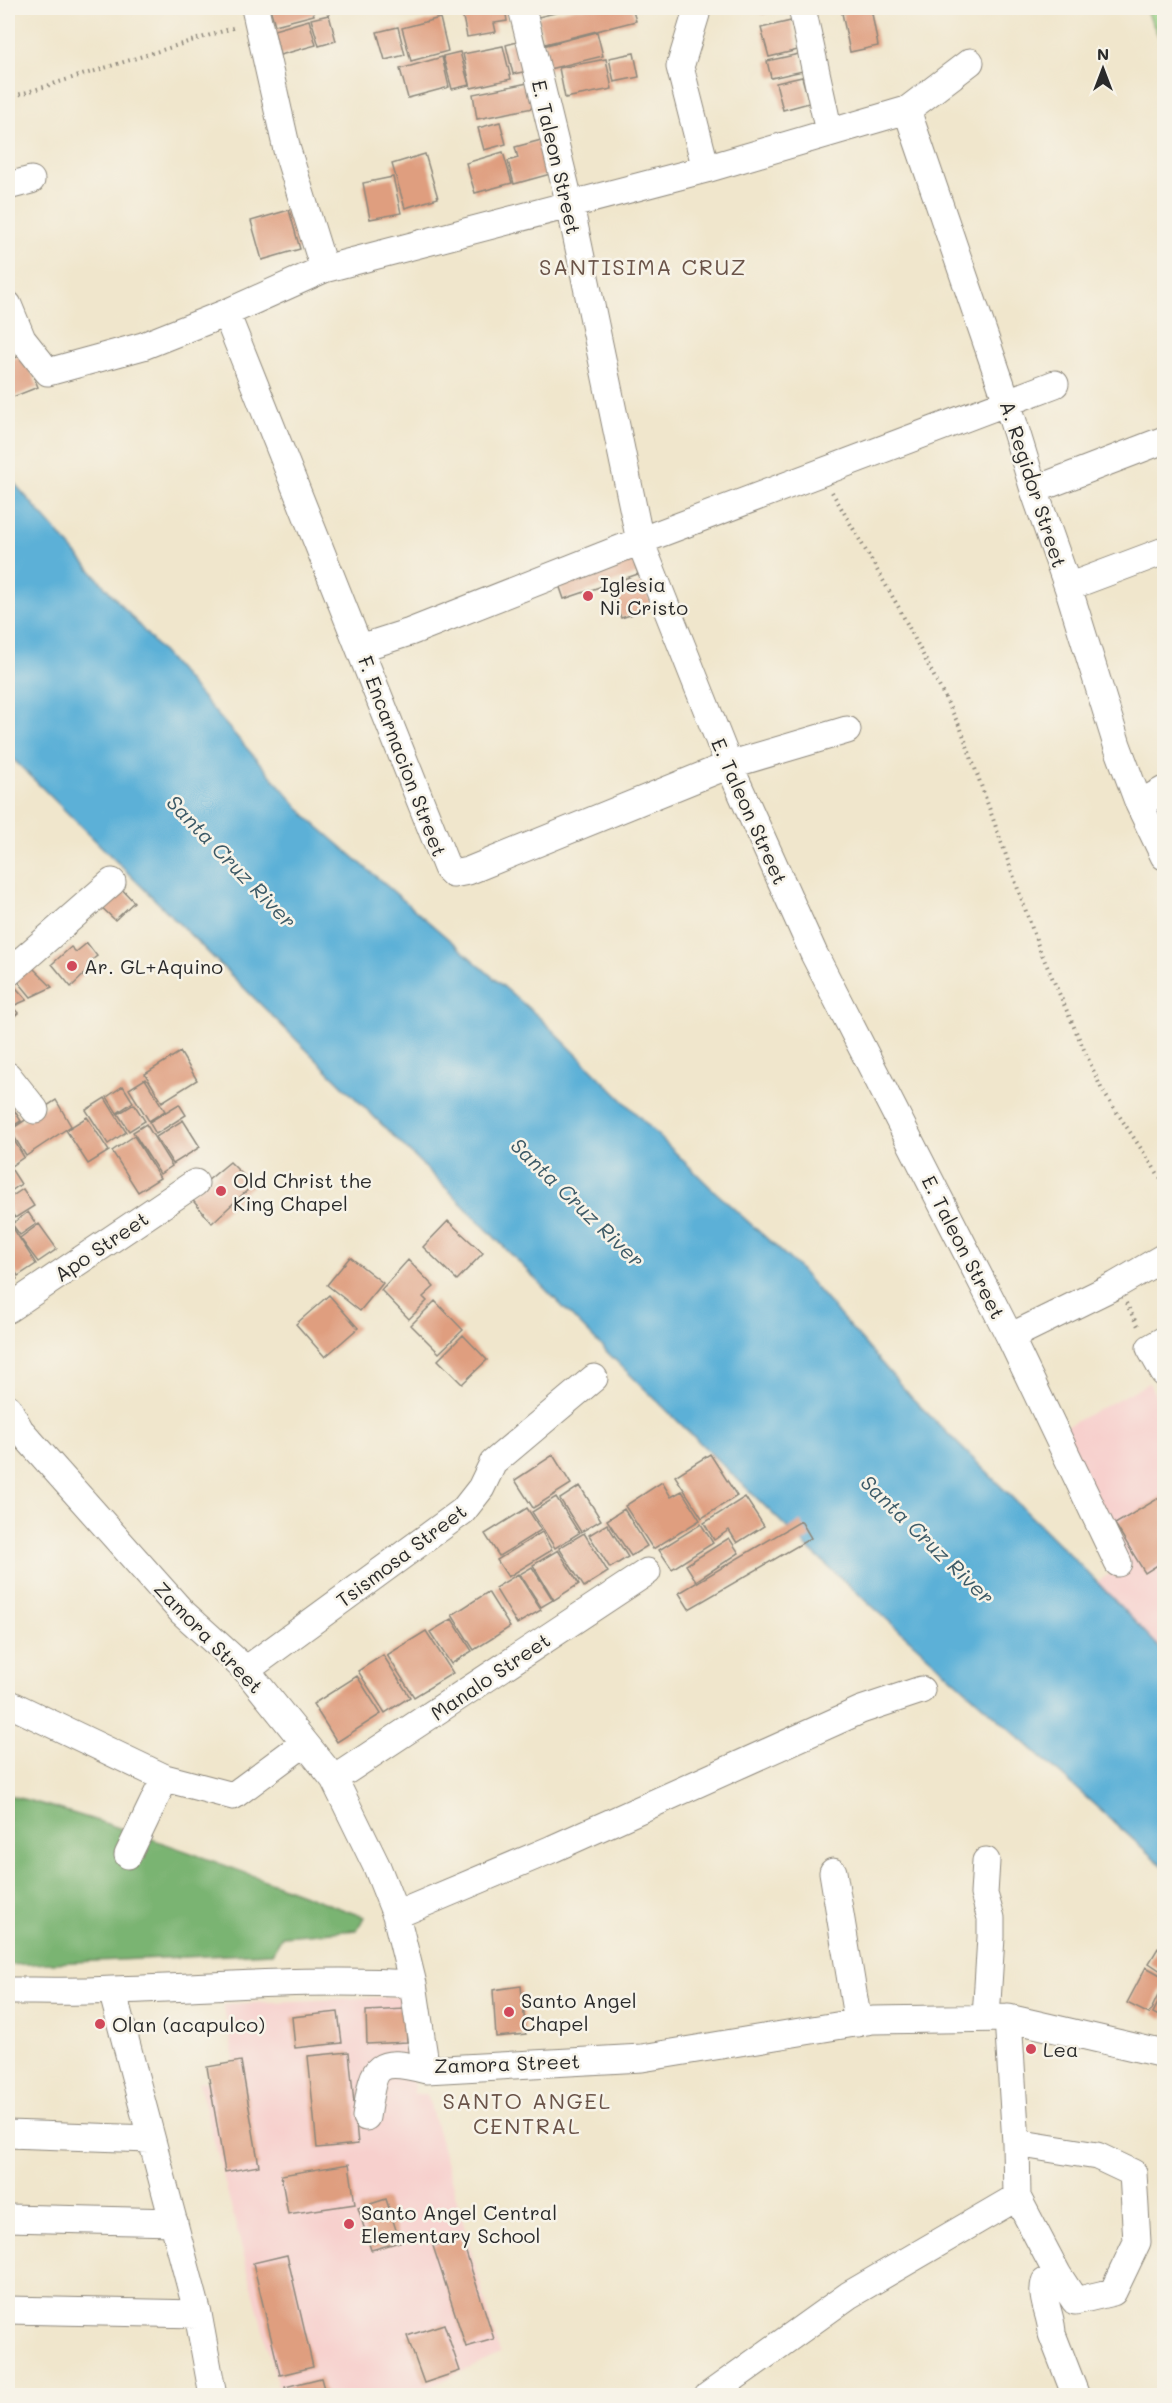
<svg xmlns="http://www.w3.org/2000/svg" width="1172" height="2403" font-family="Mali,sans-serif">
<rect width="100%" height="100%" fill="#f7f3e8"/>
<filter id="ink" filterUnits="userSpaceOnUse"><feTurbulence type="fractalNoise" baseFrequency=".0167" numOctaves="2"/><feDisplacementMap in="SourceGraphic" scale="12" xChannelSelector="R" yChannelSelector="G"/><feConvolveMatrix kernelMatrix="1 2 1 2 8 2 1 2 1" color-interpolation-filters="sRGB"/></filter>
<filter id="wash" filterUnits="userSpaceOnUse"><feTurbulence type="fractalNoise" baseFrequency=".008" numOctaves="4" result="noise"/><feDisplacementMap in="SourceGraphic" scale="24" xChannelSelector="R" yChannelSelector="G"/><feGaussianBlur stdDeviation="1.35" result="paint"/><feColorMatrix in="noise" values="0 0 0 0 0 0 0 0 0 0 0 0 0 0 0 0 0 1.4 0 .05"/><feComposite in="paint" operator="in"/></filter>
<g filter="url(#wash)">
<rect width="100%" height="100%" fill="#f0e6cc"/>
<!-- built -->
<path fill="#f7d0cd" d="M1149,1383L1164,1412V1652L1097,1582L1114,1571L1063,1428Z
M409,1996L414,2094H427L500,2354L412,2395H280L199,2083L237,2074L223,2004Z"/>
<!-- green -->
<path fill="#99d285" stroke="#627e58" stroke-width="1.5" d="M1147,8H1164V47L1149,16Z"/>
<!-- forest -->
<path fill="#7ab472" stroke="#52704e" stroke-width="1.5" d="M8,1795C129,1826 246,1874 364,1917L357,1930L282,1936L272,1953L8,1965Z"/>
<!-- water -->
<path fill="#5bb0d7" stroke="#436e81" stroke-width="1.5" d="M8,476L308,818L540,1018L711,1188L796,1265L912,1398L1097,1582L1164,1652V1867L814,1554L609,1354L457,1199L8,754Z"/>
<g id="blocks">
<!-- building -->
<path fill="#df9e7f" d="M270,8H312L314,15L275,25Z
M461,8H505L507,21L494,23L496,32L467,37Z
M576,8H632L636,21L545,44L538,17Z
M760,8H789V9L761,14Z
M871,8L878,46L850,52L842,13Z
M329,15L336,41L319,46L311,19Z
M440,18L448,51L411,61L402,28Z
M309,20L316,45L280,55L274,30Z
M791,21L798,50L769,57L761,28Z
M398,27L405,55L385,60L377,32Z
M597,32L603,56L549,69L543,46Z
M521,41L528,71L513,74L506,45Z
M503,46L511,79L471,88L463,54Z
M460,52L469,85L452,89L443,56Z
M634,53L639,77L614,82L609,58Z
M799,54L803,71L771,78L767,61Z
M442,57L449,87L408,98L400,69Z
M606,59L612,89L565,98L559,68Z
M802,77L809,103L783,110L776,83Z
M528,83L533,108L477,119L473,94Z
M500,122L506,144L484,150L478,128Z
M545,139L554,173L514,184L508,161L518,158L515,147Z
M503,152L512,183L475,193L466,163Z
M425,154L438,198L405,208L392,164Z
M393,177L401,213L370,219L363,183Z
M289,210L300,249L262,260L251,221Z
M24,354L38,387L8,399V361Z
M630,551L638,574L564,599L556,576Z
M644,583L652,608L621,618L612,593Z
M116,883L134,902L115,920L95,901Z
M87,943L97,956L88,963L92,967L71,987L52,964L71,947L76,952Z
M27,962L52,987L31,997L12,974Z
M8,979L27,1000L15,1005L8,997Z
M8,1002L18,1013L8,1022Z
M180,1052L197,1080L162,1102L145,1074Z
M145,1079L165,1111L149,1121L129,1089Z
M123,1086L133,1102L117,1113L107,1097Z
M105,1098L126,1132L108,1144L86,1110Z
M8,1100L21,1121L8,1129Z
M56,1100L71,1126L26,1156L10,1130Z
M134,1104L145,1121L129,1131L118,1114Z
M179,1104L186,1115L156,1134L149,1122Z
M87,1117L109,1151L88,1164L66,1130Z
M183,1120L200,1147L173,1164L156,1137Z
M146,1124L172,1166L160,1174L133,1132Z
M8,1130L24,1157L8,1168Z
M134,1136L160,1178L138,1192L112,1151Z
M230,1162L253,1185L212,1223L189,1196Z
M10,1167L21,1184L8,1193V1169Z
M23,1189L34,1206L15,1218L8,1206V1199Z
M28,1212L36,1224L20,1235L12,1224Z
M8,1220L36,1264L18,1276L8,1260Z
M448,1221L483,1253L457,1280L423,1247Z
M39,1224L57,1249L38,1262L20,1238Z
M350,1257L383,1283L360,1311L327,1285Z
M408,1260L434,1287L423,1297L427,1301L409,1319L381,1290Z
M8,1263L17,1279L8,1284Z
M329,1295L358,1328L325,1357L296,1324Z
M435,1301L463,1330L439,1353L411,1325Z
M463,1335L487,1360L462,1384L438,1360Z
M710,1454L737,1496L702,1518L675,1476Z
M553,1455L571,1484L533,1508L515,1480Z
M662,1482L671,1497L682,1491L700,1520L653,1549L625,1506Z
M580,1486L601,1520L581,1532L560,1499Z
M1164,1495V1561L1145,1573L1115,1524Z
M556,1497L579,1533L555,1548L532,1512Z
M745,1497L764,1526L737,1543L729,1530L714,1540L704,1523Z
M527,1508L541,1530L499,1556L485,1534Z
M624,1509L647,1546L631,1556L607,1520Z
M801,1521L811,1538L689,1609L679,1593Z
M607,1524L628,1557L610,1568L589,1535Z
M701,1524L713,1543L672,1569L659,1550Z
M542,1532L552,1550L508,1577L497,1560Z
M584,1533L608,1572L584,1587L559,1548Z
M729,1538L739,1553L696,1581L686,1565Z
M558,1550L579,1584L554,1600L533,1565Z
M532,1567L553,1600L541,1607L520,1574Z
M518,1574L541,1610L517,1624L495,1588Z
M488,1592L510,1627L474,1650L452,1615Z
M452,1619L472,1651L451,1664L430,1632Z
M426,1631L453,1673L414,1697L387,1655Z
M383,1655L410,1697L385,1713L358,1671Z
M357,1676L381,1714L337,1742L313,1704Z
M1158,1948L1164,1952V1973L1149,1963Z
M1146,1967L1164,1977V1983L1149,2014L1127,2003Z
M521,1986L526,2034L496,2037L493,1990Z
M1161,1997L1164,1999V2019L1153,2013Z
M405,2009L407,2042L367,2044L366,2011Z
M338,2012L342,2043L295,2048L292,2017Z
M349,2052L358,2144L317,2148L308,2056Z
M241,2061L259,2166L225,2172L207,2067Z
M349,2164L355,2204L288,2214L281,2175Z
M386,2199L400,2242L371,2250L358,2208Z
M461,2237L494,2339L466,2347L433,2246Z
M287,2255L313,2367L280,2375L253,2263Z
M444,2324L460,2371L424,2383L407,2336Z
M321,2378L326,2396H287L285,2387Z"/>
</g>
</g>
<g filter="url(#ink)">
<use href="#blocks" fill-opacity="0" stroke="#8e887c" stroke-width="1.5"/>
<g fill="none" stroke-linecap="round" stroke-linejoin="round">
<!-- minor casing -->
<g stroke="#8e887c" stroke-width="29">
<path id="minor" d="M255,8L287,150L324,269
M522,8L570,205L640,541L729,765L814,954L1010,1337L1118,1563
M694,8L696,14L680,67L706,169
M802,8L829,132
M907,110L1007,402L1034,490L1068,587L1117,745L1139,804L1164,856
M8,186L31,180
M8,305L22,339L48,372L143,346L226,313L324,269L706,169L907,110L970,62
M226,313L447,868L453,874L468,871L729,765L847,730
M1034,490L1164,440
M1068,587L1164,551
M360,648L410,632L640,541L1055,384
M1139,804L1164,790
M8,973L112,882
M8,1076L35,1110
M8,1309L195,1183
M1010,1337L1116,1285L1164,1257
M1164,1340L1150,1348L1164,1373
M8,1408L20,1430L182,1612L246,1670L334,1779L377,1867L396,1915L413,1984L426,2070
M246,1670L463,1511L481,1488L493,1463L594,1378
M8,1703L165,1778L233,1796L303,1744
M334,1779L647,1572
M128,1855L165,1778
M986,1861L984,1894L991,1918V1937L986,2018
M833,1872L858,2023
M396,1915L552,1849L861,1710L921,1690
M112,1990L198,2314L213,2396
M8,1991C42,1991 78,1992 112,1990C213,1987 313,1978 413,1984
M366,2117C374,2069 371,2056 426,2070L642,2058L873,2020L1008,2018L1164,2054
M8,2134L150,2139
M1016,2143L1097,2156L1133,2173L1137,2242L1113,2292L1075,2301L1058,2275L1017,2197
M8,2218L174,2222
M1058,2275L1045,2282C1040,2299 1052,2316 1052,2334L1076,2396
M8,2310L198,2314
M708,2396L849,2295L1017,2197L1016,2143L1008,2018"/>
</g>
<!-- path -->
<path stroke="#8e887c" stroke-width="4" stroke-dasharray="1.5 4.5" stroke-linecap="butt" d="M8,98L236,27
M832,492L899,608L961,729L1039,948L1102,1090L1164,1183
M8,767L10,765
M1126,1303L1139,1328"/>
<!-- minor -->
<use href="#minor" stroke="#fff" stroke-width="27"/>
</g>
</g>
<!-- markers -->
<g fill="#d1495b" stroke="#f7f3e8" stroke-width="2">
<circle cx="588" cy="596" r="6"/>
<circle cx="72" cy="966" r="6"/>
<circle cx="221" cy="1191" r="6"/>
<circle cx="509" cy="2012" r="6"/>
<circle cx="100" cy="2024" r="6"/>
<circle cx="1031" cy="2049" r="6"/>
<circle cx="349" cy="2224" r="6"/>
</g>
<g text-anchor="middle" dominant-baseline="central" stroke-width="5" stroke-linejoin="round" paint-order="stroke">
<!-- street labels -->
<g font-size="20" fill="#2b2b2b" stroke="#f7f3e8">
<text transform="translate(557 157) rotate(77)">E. Taleon Street</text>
<text transform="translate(1034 484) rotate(72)">A. Regidor Street</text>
<text transform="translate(403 756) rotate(69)">F. Encarnacion Street</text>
<text transform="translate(750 811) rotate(66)">E. Taleon Street</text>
<text transform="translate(101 1246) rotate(-34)">Apo Street</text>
<text transform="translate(964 1247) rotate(63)">E. Taleon Street</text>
<text transform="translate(401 1555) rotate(-37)">Tsismosa Street</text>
<text transform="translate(209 1637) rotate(46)">Zamora Street</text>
<text transform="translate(490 1676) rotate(-34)">Manalo Street</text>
<text transform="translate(507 2063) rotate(-2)">Zamora Street</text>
</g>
<!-- poi labels -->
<g font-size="20" fill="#2b2b2b" stroke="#f7f3e8" text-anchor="start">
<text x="600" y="584">Iglesia<tspan x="600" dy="23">Ni Cristo</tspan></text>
<text x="84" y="966">Ar. GL+Aquino</text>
<text x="233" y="1180">Old Christ the<tspan x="233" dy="23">King Chapel</tspan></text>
<text x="521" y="2000">Santo Angel<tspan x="521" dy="23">Chapel</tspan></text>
<text x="112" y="2024">Olan (acapulco)</text>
<text x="1043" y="2049">Lea</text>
<text x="361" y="2212">Santo Angel Central<tspan x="361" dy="23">Elementary School</tspan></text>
</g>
<!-- water labels -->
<g font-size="21" font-style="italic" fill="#3c5a67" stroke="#f7f3e8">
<text transform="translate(232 861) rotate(46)">Santa Cruz River</text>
<text transform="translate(578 1202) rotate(44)">Santa Cruz River</text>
<text transform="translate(928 1539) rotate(44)">Santa Cruz River</text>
</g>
<!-- quarter labels -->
<g font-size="22" letter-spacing="1.5" fill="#6a5348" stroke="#f7f3e8">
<text x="643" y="266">SANTISIMA CRUZ</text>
<text x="527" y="2100">SANTO ANGEL<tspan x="527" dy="25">CENTRAL</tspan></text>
</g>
</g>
<!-- margin -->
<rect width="1172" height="2403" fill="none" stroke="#f7f3e8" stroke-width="30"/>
<!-- north arrow -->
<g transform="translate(1103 69)" stroke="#f7f3e8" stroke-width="4.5" paint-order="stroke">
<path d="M0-4.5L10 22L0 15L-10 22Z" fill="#2b2b2b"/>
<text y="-9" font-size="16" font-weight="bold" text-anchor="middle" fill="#2b2b2b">N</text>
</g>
</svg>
